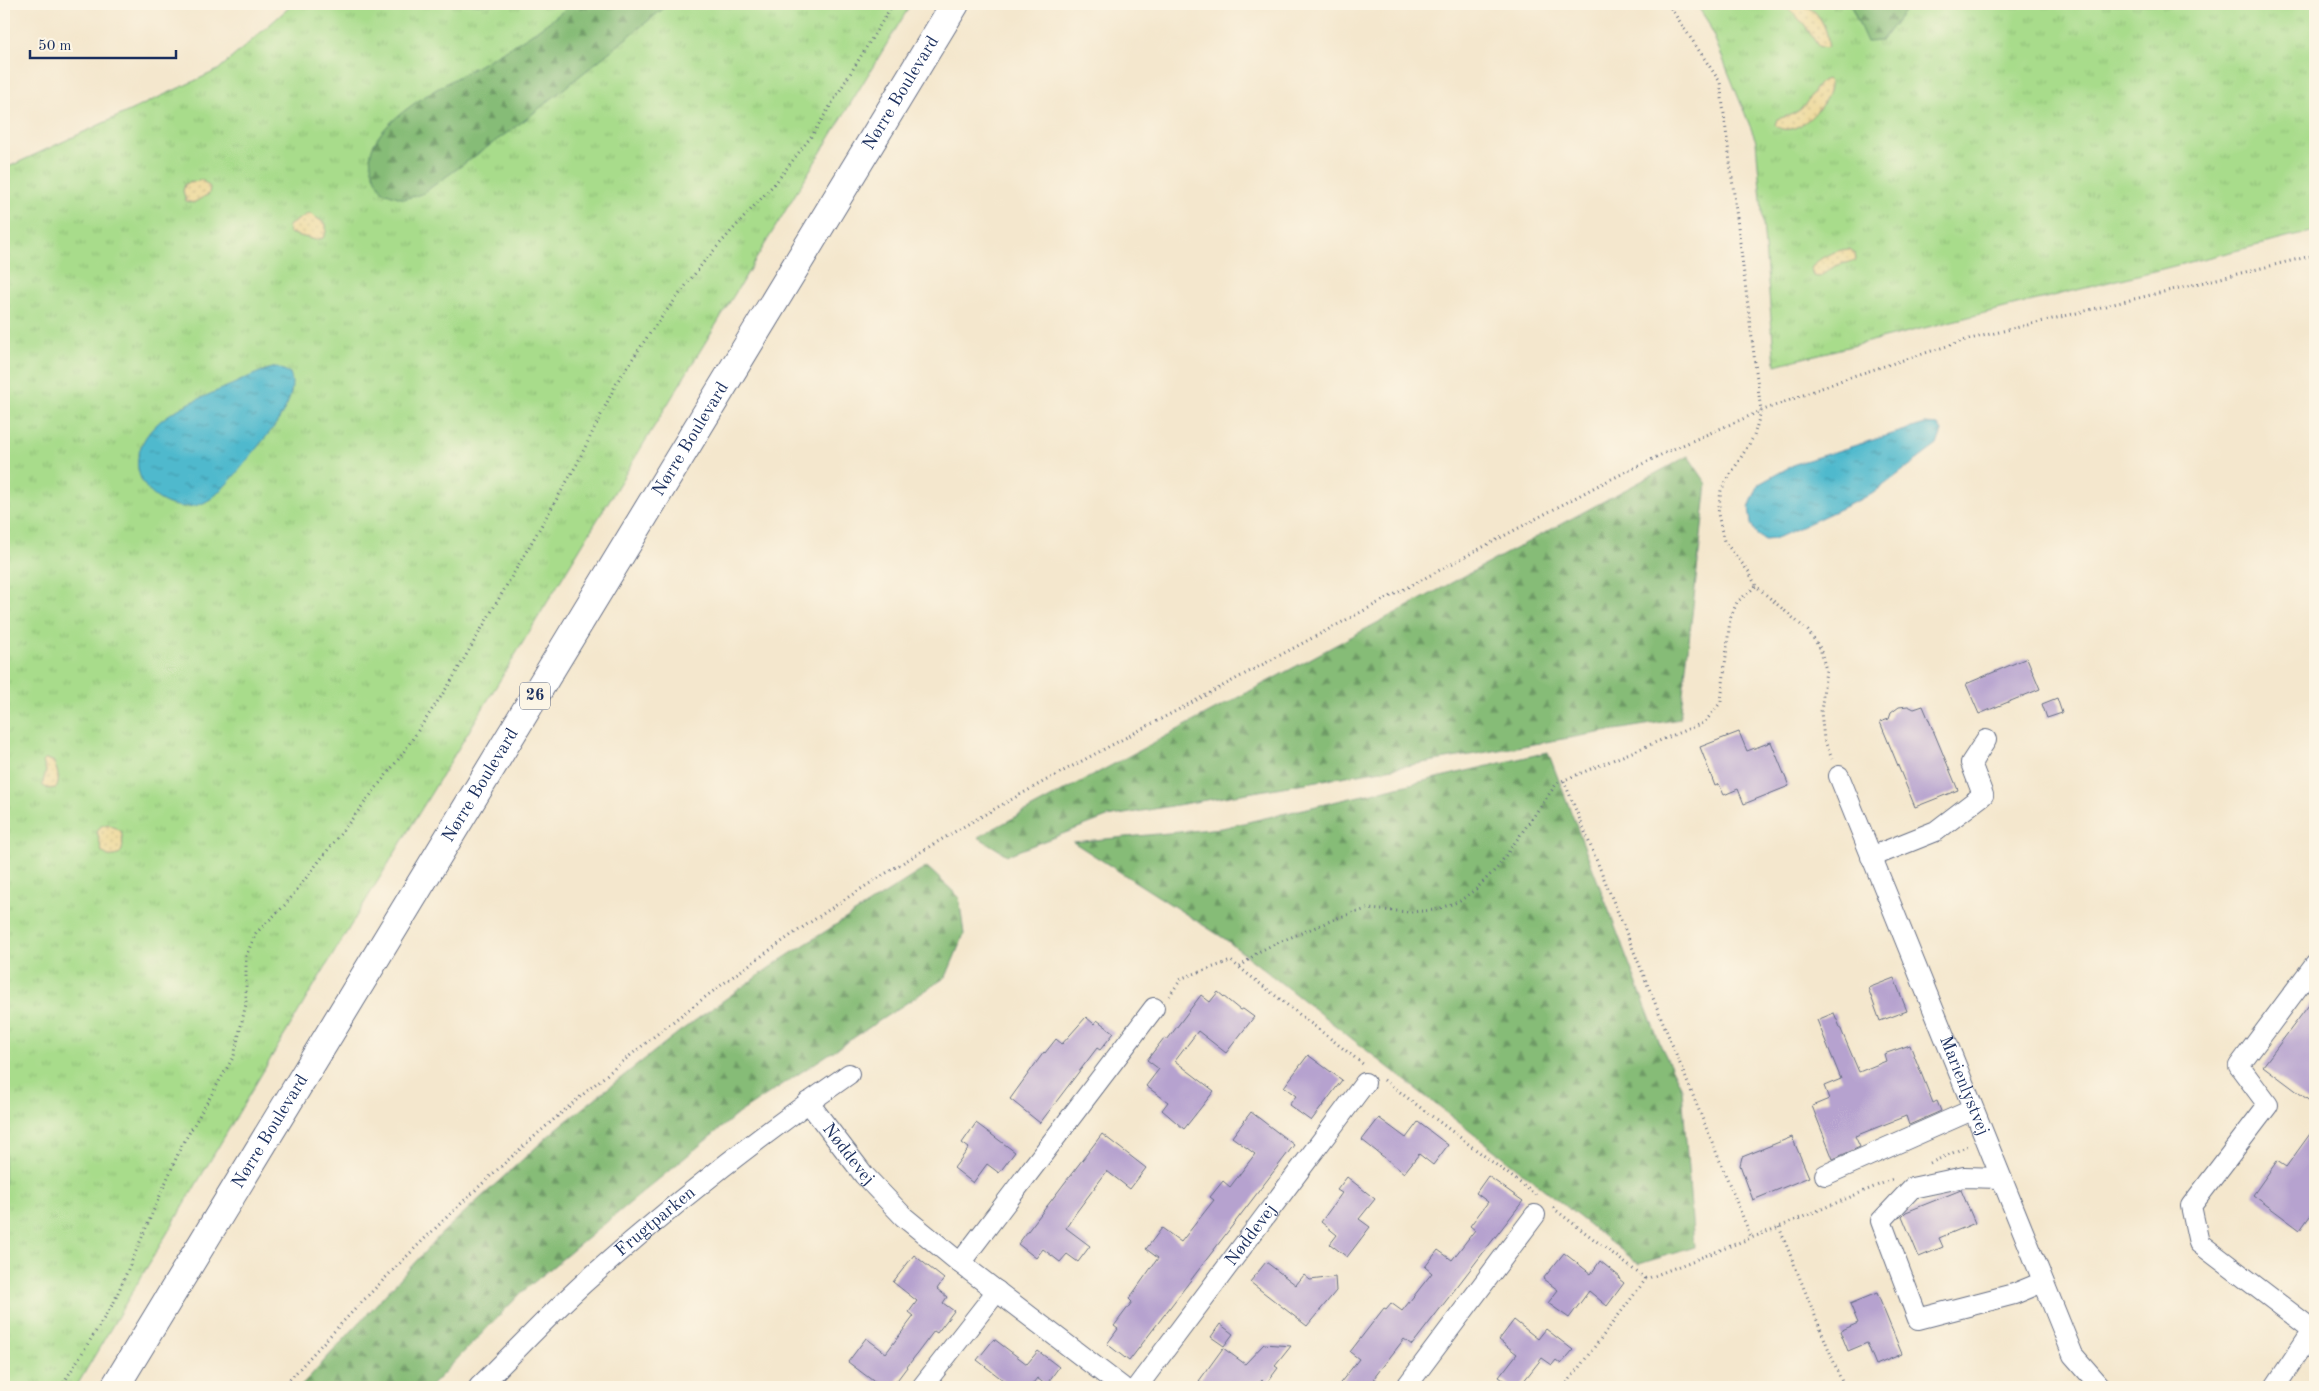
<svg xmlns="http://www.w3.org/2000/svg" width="2319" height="1391" font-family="'Old Standard TT',serif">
<defs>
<pattern id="grass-tufts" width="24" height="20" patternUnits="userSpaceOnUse" patternTransform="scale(1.25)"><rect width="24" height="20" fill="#a8dc8b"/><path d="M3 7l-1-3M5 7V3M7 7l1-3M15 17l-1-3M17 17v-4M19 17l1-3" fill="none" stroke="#90bd7a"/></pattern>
<pattern id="forest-firs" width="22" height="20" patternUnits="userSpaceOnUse" patternTransform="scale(1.25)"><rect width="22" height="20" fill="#86bc77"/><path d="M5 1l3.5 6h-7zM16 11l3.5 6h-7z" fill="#6d9965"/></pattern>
<pattern id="sand-dots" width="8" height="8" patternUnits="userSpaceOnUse" patternTransform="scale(1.25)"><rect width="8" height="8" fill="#eeda9e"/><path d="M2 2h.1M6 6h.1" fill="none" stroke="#ccbb8a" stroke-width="1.8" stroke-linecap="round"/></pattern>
<pattern id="water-ripples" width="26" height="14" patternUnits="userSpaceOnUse" patternTransform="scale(1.25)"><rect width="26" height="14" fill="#50b9cd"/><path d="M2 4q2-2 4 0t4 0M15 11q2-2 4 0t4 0" fill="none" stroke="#4297aa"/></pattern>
</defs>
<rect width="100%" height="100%" fill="#fcf5e5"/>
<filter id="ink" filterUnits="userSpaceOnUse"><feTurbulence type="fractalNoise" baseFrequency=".02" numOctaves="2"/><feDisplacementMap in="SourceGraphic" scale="10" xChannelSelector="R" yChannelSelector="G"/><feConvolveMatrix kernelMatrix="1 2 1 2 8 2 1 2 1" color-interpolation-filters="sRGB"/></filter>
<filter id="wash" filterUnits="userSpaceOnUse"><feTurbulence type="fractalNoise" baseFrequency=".0096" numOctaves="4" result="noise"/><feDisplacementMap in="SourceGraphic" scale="20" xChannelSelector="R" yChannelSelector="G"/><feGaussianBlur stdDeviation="1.12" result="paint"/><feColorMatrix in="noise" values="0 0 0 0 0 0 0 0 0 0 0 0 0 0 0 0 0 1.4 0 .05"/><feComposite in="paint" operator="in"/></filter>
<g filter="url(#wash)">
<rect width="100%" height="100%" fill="#f4e7cd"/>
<!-- grass -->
<path fill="url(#grass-tufts)" stroke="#628674" d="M293,4H911L306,999L76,1387H4V169L218,70Z
M1696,4H2315V231L1775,365L1756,141L1708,22Z"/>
<!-- forest -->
<path fill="url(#forest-firs)" stroke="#50766a" d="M571,4H669L525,120L422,194L404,199L383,192C375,178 366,163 373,146C391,107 466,74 502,52C526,38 551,22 571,4Z
M1850,4H1910L1881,41L1867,42Z
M1688,456L1707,484L1680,719L1107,817L1007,855L978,837Z
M1548,752L1660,1044L1682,1089L1694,1247L1639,1264L1225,939L1073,842L1222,828Z
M927,867L959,897L964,934L946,977L739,1113L522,1292L430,1387H300L443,1232L555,1130L679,1032L779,961Z"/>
<!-- sand -->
<path fill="url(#sand-dots)" stroke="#84847e" d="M1788,4C1792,4 1797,3 1801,4C1818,8 1829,30 1828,46L1825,48L1818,46L1804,24L1788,9Z
M1827,79L1830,82C1833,101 1794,143 1775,125L1777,119C1787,116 1794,115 1802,108C1810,100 1816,81 1827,79Z
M202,180L210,187L209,194L193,203L186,201L183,191L185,184Z
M309,213L326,224V232L323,238L315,240L289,233L288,226Z
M1850,249L1855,253L1856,260L1835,266L1819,277L1813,276L1811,269C1816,258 1838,249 1850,249Z
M46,759L53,761C57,768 61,782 56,788L48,789L42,785L46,771L43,762Z
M108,824L121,831C124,845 125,858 108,856L102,852L97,831L101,826Z"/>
<!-- water -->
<path fill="url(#water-ripples)" stroke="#367496" d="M277,367L290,373C299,396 275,427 260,444C247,460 226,489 209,500C177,520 133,493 138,457C145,417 193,402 224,388C242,381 257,371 277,367Z
M1925,424L1938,425L1942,431L1937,445L1872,494L1775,539L1765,540L1757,535L1751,524L1749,507L1759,484L1795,464Z"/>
<g id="blocks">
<!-- building -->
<path fill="#b6a2cf" d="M2027,658L2040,689L1979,714L1966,684Z
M2057,698L2062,713L2047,718L2042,704Z
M1908,706L1914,709L1923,706L1958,790L1915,807L1880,722L1889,719L1891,713L1899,707Z
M1739,732L1747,751L1771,742L1789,786L1744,804L1738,789L1724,795L1719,784L1715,786L1700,747Z
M1894,978L1907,1011L1880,1021L1868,988Z
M1218,992L1240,1010L1243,1009L1254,1017L1226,1053L1198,1031L1175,1061L1214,1091L1184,1129L1162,1110L1168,1102L1146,1086L1159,1069L1147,1060L1164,1038L1167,1040L1201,995L1210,1002Z
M2315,997V1105L2263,1066Z
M1834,1013L1859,1072L1886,1061L1884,1054L1910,1045L1933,1103L1937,1101L1941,1111L1909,1125L1906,1116L1855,1136L1860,1147L1833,1159L1812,1106L1829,1099L1824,1086L1841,1079L1817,1020Z
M1086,1017L1094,1024L1097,1020L1114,1033L1100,1050L1097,1048L1040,1123L1010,1099L1044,1052L1045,1053L1056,1039L1062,1044Z
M1308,1055L1342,1080L1311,1121L1289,1105L1296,1096L1284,1087Z
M1251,1112L1294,1145L1129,1361L1107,1344L1118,1329L1114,1326L1132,1302L1129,1299L1158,1258L1146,1249L1162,1228L1181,1242L1214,1200L1210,1197L1223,1181L1230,1187L1255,1154L1232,1137Z
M1379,1118L1406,1138L1418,1122L1448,1145L1433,1165L1419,1154L1404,1173L1362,1140Z
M976,1123L1015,1152L999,1173L987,1164L973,1183L954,1168L969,1148L962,1143Z
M2315,1127V1209L2300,1230L2253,1195L2277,1161L2286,1167Z
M1102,1134L1146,1168L1130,1189L1107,1171L1075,1214L1066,1228L1090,1246L1078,1262L1067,1254L1060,1262L1043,1249L1036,1258L1018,1244Z
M1792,1137L1809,1177L1753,1200L1740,1165L1742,1157Z
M1488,1176L1523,1201L1412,1345L1404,1339L1374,1378L1386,1387H1337L1359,1359L1350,1352L1384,1308L1386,1309L1391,1303L1402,1311L1432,1273L1425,1267L1438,1250L1452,1260L1475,1230L1470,1226L1488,1202L1476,1193Z
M1347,1177L1375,1199L1359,1219L1370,1227L1347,1257L1330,1244L1337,1235L1321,1222L1342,1193L1337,1190Z
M1961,1190L1975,1223L1939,1238L1943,1247L1919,1257L1902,1216L1906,1212Z
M1564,1253L1591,1274L1600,1261L1620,1277L1619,1279L1624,1283L1607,1306L1589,1291L1569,1318L1548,1303L1558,1290L1543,1279Z
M914,1255L944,1279L937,1289L947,1297L943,1303L954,1311L937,1333L934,1331L892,1387H881L848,1362L866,1338L886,1353L914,1316L909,1312L917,1301L893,1282Z
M1266,1262L1296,1285L1304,1275L1310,1280L1335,1277L1336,1291L1307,1326L1250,1282Z
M1877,1293L1902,1354L1876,1365L1867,1343L1848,1351L1840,1331L1858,1323L1850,1304Z
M1514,1320L1538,1339L1546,1329L1573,1350L1561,1364L1556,1360L1552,1365L1542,1358L1519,1387H1513L1499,1377L1517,1354L1499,1340Z
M1220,1324L1233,1334L1224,1346L1211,1337Z
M994,1339L1027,1364L1038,1351L1059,1367L1046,1385L1037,1378L1030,1387H1012L977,1360Z
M1264,1344L1291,1346L1275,1366L1278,1368L1266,1384L1262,1380L1256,1387H1207L1199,1381L1223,1348L1245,1364Z"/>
</g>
</g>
<g filter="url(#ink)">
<use href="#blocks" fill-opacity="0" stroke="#676f85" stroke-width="1"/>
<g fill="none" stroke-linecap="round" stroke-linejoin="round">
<!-- minor casing -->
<g stroke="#676f85" stroke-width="22">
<g id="minor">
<path id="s1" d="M1839,776L2073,1355L2101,1387"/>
<path d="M1871,857L1936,831L1983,795L1971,763L1986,740"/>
<path id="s2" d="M808,1102L864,1175L904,1217L960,1263L1122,1387"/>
<path d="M1825,1175L1972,1110"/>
<path d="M2000,1178L1964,1177L1912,1188L1881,1221L1918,1319L2014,1294L2043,1282"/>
<path d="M960,1263L1154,1008"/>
<path id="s3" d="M479,1387C514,1353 548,1316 584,1283C668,1208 756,1138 849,1074"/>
<path d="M922,1387L997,1291"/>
<path id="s4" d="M1137,1387L1365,1083"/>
<path d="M1406,1387L1535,1215"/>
<path d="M2275,1387L2313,1330L2199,1243L2191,1206L2268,1105L2239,1066L2315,964"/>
</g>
</g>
<!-- highway casing -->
<g stroke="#676f85" stroke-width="30">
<g id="highway">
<path id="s5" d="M115,1387L955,4"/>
</g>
</g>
<!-- path -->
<path stroke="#676f85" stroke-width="3" stroke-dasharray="1 4" stroke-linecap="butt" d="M1668,4L1720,82L1761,411L1754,436L1721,490L1718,514L1724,541L1749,572L1756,586L1808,631L1820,648L1826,670L1821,712L1824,739L1832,759
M1564,781L1751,1237
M1240,967L1258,952L1277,943L1340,917L1367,909L1411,912L1435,910L1460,901L1476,889L1497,868L1557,783L1705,722L1721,702L1730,619L1737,602L1756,586
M1169,996L1182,978L1231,961L1363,1064
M1384,1080L1536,1195
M1930,1163L1968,1146
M1553,1208L1646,1279
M1779,1227L1844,1387
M61,1387L114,1302L181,1147L234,1056L246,1004V956L256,933L285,905L401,756L450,683L577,464L617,382L652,330L706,259L777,181L813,134L893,4
M283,1387C462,1187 667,1008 896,867C996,805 1101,751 1206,695C1336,625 1467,556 1597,486L1671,450L1761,411L1853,376L1966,340L2315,255
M1564,1387L1646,1279L1779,1227L1893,1179"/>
<!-- minor -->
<use href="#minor" stroke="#fff" stroke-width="20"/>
<!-- highway -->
<use href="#highway" stroke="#fff" stroke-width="28"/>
</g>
</g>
<g text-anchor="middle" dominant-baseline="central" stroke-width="5" stroke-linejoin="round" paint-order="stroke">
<!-- shield labels -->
<rect fill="#fcf5e5" stroke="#5e6a86" stroke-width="1" x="520" y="682.5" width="30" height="27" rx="4"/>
<g font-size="16" font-weight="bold" fill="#1b2f5e">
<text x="535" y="696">26</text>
</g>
<!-- street labels -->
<g font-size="18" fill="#1b2f5e" stroke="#fcf5e5">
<text stroke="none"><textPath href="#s5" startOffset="1514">Nørre Boulevard</textPath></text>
<text stroke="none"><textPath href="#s5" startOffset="1109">Nørre Boulevard</textPath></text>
<text stroke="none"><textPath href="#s5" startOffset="704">Nørre Boulevard</textPath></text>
<text stroke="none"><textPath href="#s1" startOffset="334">Marienlystvej</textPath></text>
<text stroke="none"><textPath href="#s5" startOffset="299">Nørre Boulevard</textPath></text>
<text stroke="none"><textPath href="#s2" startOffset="66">Nøddevej</textPath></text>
<text stroke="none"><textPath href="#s3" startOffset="242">Frugtparken</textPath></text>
<text stroke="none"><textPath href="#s4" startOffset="190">Nøddevej</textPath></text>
</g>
</g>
<!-- margin -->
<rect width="2319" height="1391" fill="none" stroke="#fcf5e5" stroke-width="20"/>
<!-- scale -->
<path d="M30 50v8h146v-8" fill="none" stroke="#1b2f5e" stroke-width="2.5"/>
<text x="38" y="50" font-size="15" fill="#1b2f5e" stroke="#fcf5e5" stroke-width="4" paint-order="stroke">50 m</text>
</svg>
